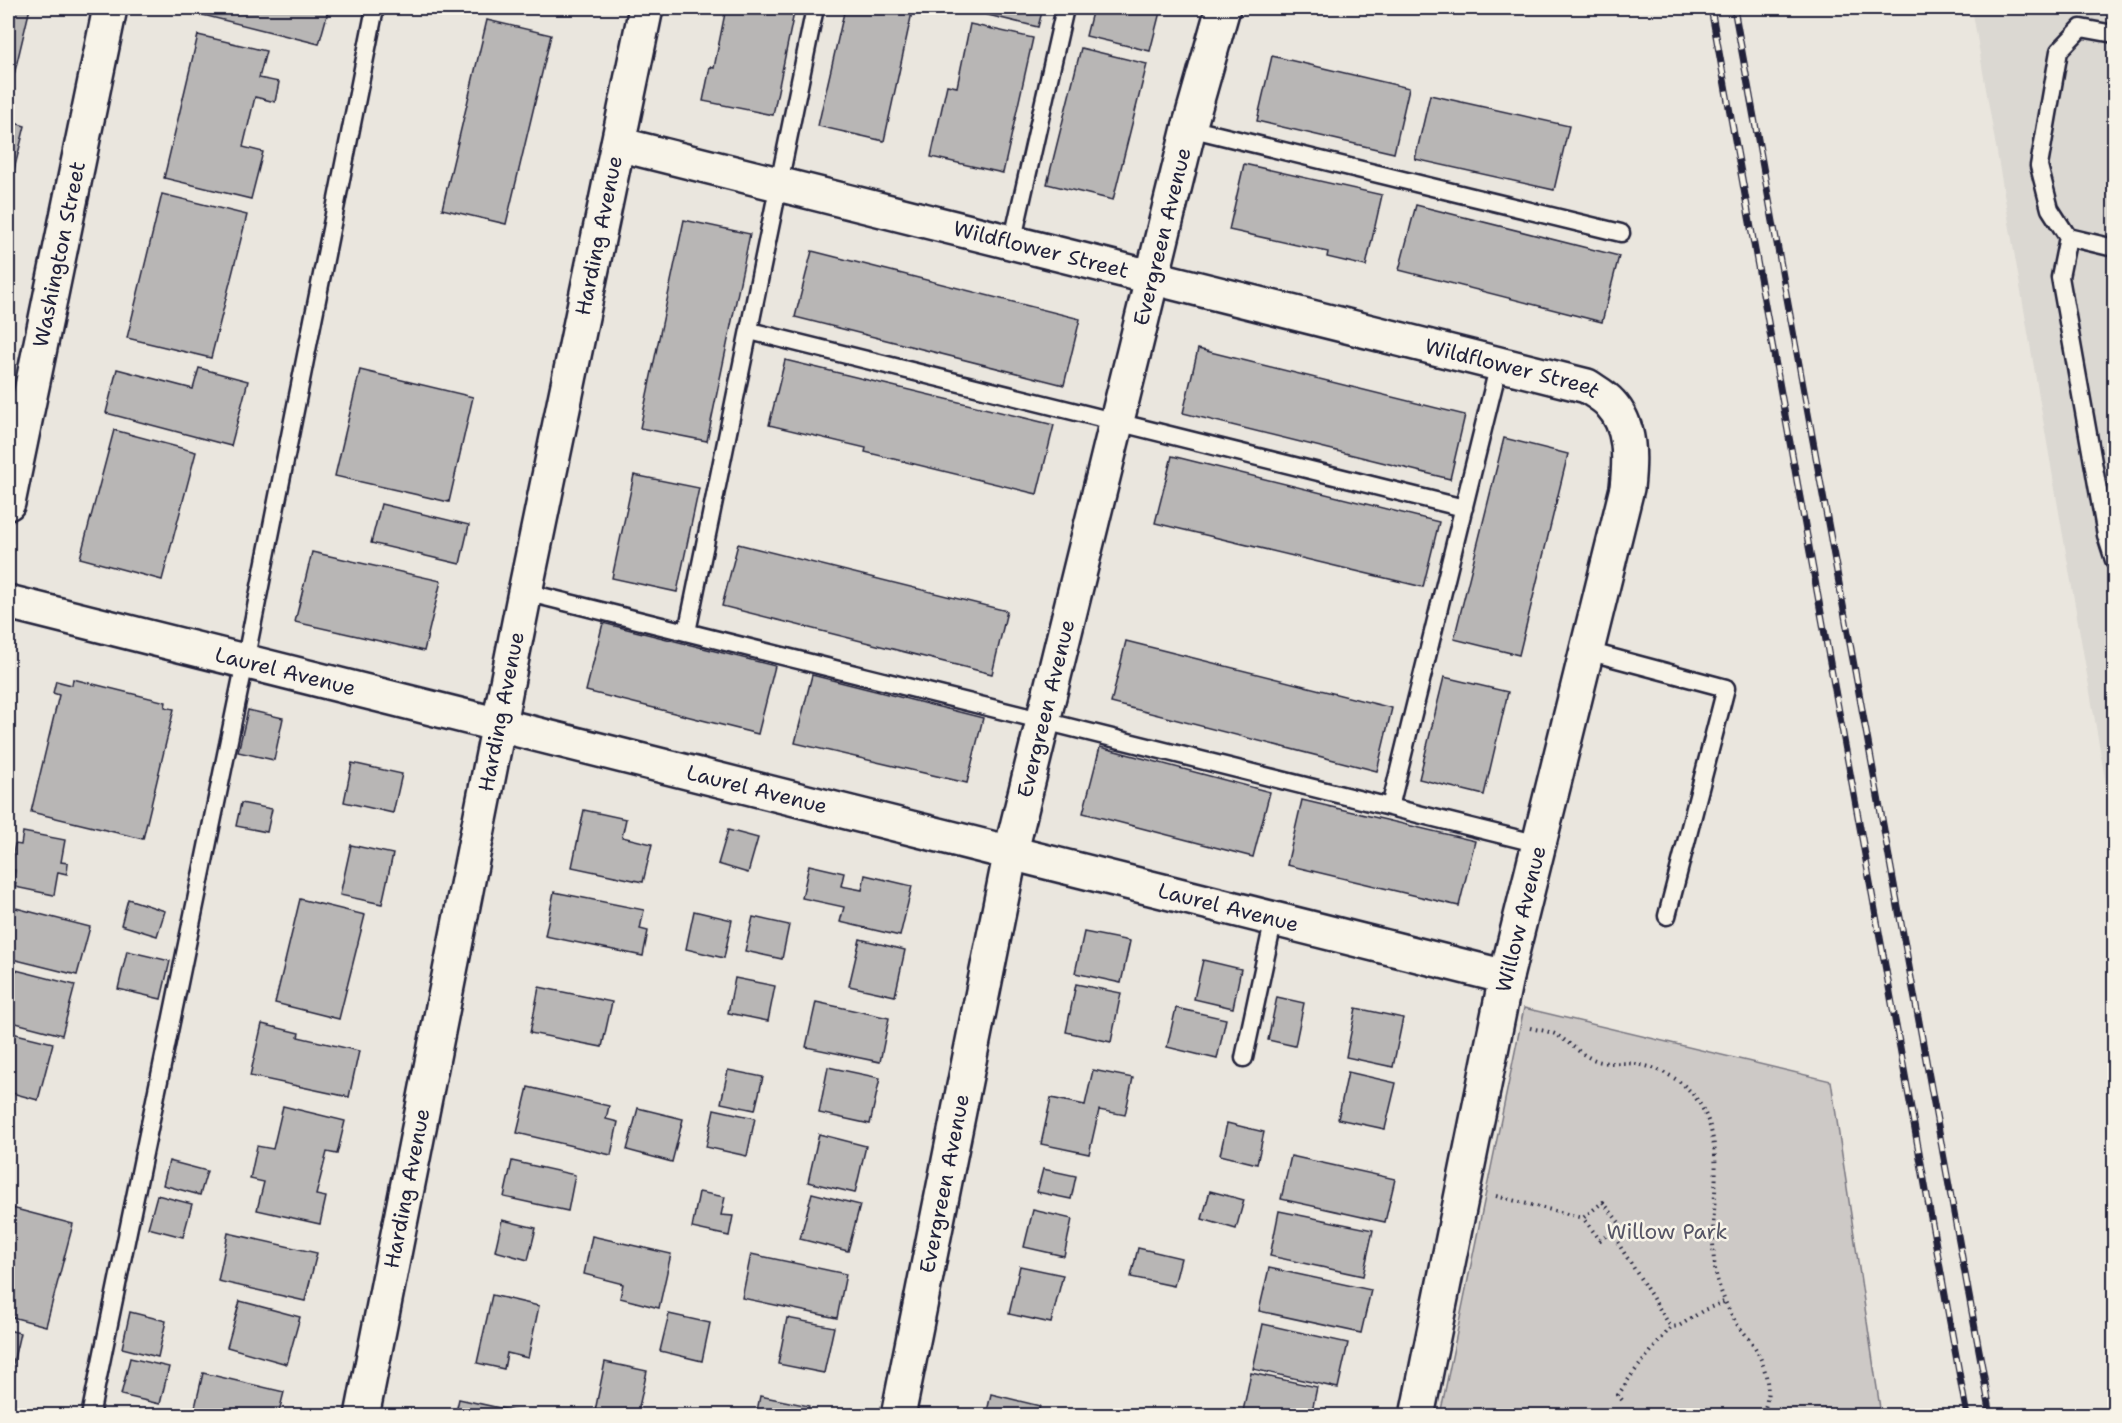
<svg xmlns="http://www.w3.org/2000/svg" width="2122" height="1423" font-family="'Shantell Sans',sans-serif">
<rect width="100%" height="100%" fill="#eae6de"/>
<filter id="ink" filterUnits="userSpaceOnUse"><feTurbulence type="fractalNoise" baseFrequency=".0167" numOctaves="2"/><feDisplacementMap in="SourceGraphic" scale="12" xChannelSelector="R" yChannelSelector="G"/><feConvolveMatrix kernelMatrix="1 2 1 2 8 2 1 2 1" color-interpolation-filters="sRGB"/></filter>
<g filter="url(#ink)">
<!-- built -->
<path fill="#dbd8d2" d="M1972,8H2114V831Z"/>
<!-- green -->
<path fill="#cdc9c6" stroke="#787680" stroke-width="1.5" d="M1524,1008L1831,1081L1881,1415H1440Z"/>
<g fill="none" stroke-linecap="round" stroke-linejoin="round">
<!-- stream -->
<path stroke="#716f7b" stroke-width="10" d="M2045,1416L2050,1413"/>
</g>
<!-- building -->
<path fill="#b8b6b5" stroke="#22223b" stroke-width="1.5" d="M8,8H30L8,100Z
M188,8H329L319,44L187,11Z
M726,8H795L773,115L703,101L710,67L714,68Z
M845,8H913L884,141L818,126Z
M972,8H1043L1038,27L971,11Z
M1093,8H1161L1150,51L1086,36Z
M487,20L551,35L506,224L442,209Z
M970,24L1033,38L1003,173L931,157L947,85L957,87Z
M198,35L266,51L259,78L279,82L275,102L255,97L243,147L263,152L251,199L164,178Z
M1081,48L1147,64L1113,200L1047,184Z
M1272,56L1409,88L1394,153L1257,121Z
M1430,95L1569,126L1554,190L1415,159Z
M8,121L25,126L10,186L8,185Z
M1244,164L1382,195L1366,266L1327,257L1328,252L1229,230Z
M162,194L247,215L211,358L127,338Z
M1416,205L1619,256L1602,322L1399,270Z
M684,220L750,234L707,441L640,428Z
M812,251L1080,319L1064,385L795,317Z
M1198,349L1465,415L1450,479L1183,413Z
M785,360L1054,425L1037,494L865,452L866,448L769,425Z
M199,368L248,381L231,446L106,413L117,369L193,389Z
M360,370L473,397L449,502L335,476Z
M114,430L196,452L162,580L80,558Z
M1504,438L1568,454L1519,655L1454,639Z
M1172,456L1439,522L1423,587L1155,523Z
M634,475L699,488L677,592L612,578Z
M381,504L469,525L460,564L371,543Z
M738,544L1007,611L992,674L722,606Z
M312,552L441,581L424,651L295,622Z
M603,623L775,666L758,734L586,691Z
M1126,641L1392,708L1377,771L1111,703Z
M812,675L983,718L967,783L795,743Z
M1444,677L1508,692L1484,795L1419,779Z
M73,679L166,702L165,707L174,709L143,839L31,812L59,695L53,693L56,681L72,685Z
M248,710L283,718L274,760L238,752Z
M1100,747L1270,792L1253,857L1083,813Z
M352,763L402,774L393,813L344,802Z
M1302,800L1475,841L1459,906L1287,865Z
M241,803L272,809L267,832L236,826Z
M584,810L626,819L622,837L652,844L643,882L572,867Z
M728,830L758,838L748,873L718,864Z
M23,832L65,840L61,862L68,863L67,874L58,872L54,895L15,887L16,883H13L15,870L10,869L15,844L21,845Z
M351,845L393,854L382,904L340,895Z
M809,865L844,873L841,886L862,890L865,875L912,886L900,936L840,922L844,907L802,898Z
M554,892L644,910L640,929L648,931L643,956L545,936Z
M128,899L165,911L157,936L121,925Z
M300,899L365,915L339,1019L275,1003Z
M8,906L90,927L77,975L8,958L12,939L8,938Z
M694,911L732,920L724,958L686,949Z
M753,917L789,925L782,959L745,951Z
M1084,932L1130,941L1121,983L1075,973Z
M860,939L905,950L895,996L849,986Z
M127,951L170,961L161,999L118,989Z
M1203,960L1241,969L1233,1008L1194,999Z
M8,968L75,985L62,1035L8,1021Z
M735,978L775,986L768,1021L728,1013Z
M1076,984L1121,993L1111,1042L1066,1032Z
M539,987L612,1002L602,1047L530,1033Z
M1277,997L1304,1003L1295,1046L1268,1040Z
M816,1002L889,1018L880,1062L806,1047Z
M1176,1008L1226,1019L1217,1059L1167,1047Z
M1356,1008L1403,1018L1393,1067L1346,1057Z
M262,1024L299,1033L298,1037L359,1051L349,1097L250,1076Z
M8,1032L53,1043L38,1100L8,1092Z
M828,1067L880,1078L870,1124L819,1113Z
M728,1070L763,1077L755,1110L721,1103Z
M1093,1070L1133,1078L1125,1115L1099,1110L1089,1154L1041,1144L1051,1098L1085,1105Z
M1348,1072L1396,1083L1385,1129L1338,1119Z
M528,1087L609,1106L606,1119L618,1122L611,1155L517,1133Z
M283,1106L345,1121L337,1154L327,1152L316,1195L326,1197L320,1224L257,1210L264,1182L250,1179L257,1146L273,1149Z
M638,1108L683,1119L672,1162L627,1150Z
M714,1109L755,1118L747,1156L706,1147Z
M1227,1123L1264,1132L1257,1164L1220,1155Z
M819,1134L866,1146L855,1193L808,1182Z
M1291,1156L1395,1179L1385,1222L1281,1199Z
M169,1161L207,1171L200,1195L163,1185Z
M512,1161L575,1175L568,1211L504,1197Z
M1043,1169L1076,1176L1071,1199L1037,1192Z
M1210,1191L1244,1200L1236,1229L1202,1219Z
M699,1192L725,1197L721,1215L733,1216L729,1236L692,1228Z
M812,1193L860,1205L848,1251L800,1239Z
M157,1195L192,1204L183,1237L148,1228Z
M8,1207L73,1224L46,1326L8,1316Z
M1033,1210L1072,1219L1064,1256L1024,1247Z
M1279,1211L1373,1230L1363,1276L1270,1256Z
M502,1220L536,1228L528,1260L495,1251Z
M228,1233L317,1253L305,1301L218,1281Z
M592,1236L671,1254L659,1308L620,1298L623,1284L584,1274Z
M1138,1248L1181,1258L1174,1286L1131,1277Z
M751,1254L846,1274L837,1318L742,1298Z
M1020,1266L1063,1275L1051,1323L1009,1314Z
M1269,1268L1371,1290L1361,1333L1259,1311Z
M492,1295L539,1306L528,1358L507,1353L504,1369L477,1363Z
M240,1301L300,1317L287,1364L227,1347Z
M130,1312L166,1321L158,1357L122,1348Z
M669,1314L710,1323L702,1361L660,1351Z
M787,1318L834,1327L824,1373L778,1364Z
M1263,1324L1348,1343L1338,1388L1253,1369Z
M8,1330L20,1333L8,1385Z
M130,1358L169,1367L160,1404L121,1395Z
M605,1362L647,1371L637,1416H594Z
M203,1373L284,1392L278,1416H193Z
M1251,1373L1317,1387L1311,1416H1242Z
M991,1394L1040,1406L1037,1416H986Z
M760,1396L809,1406L807,1416H756Z
M459,1399L531,1415V1416H455Z"/>
<g fill="none" stroke-linecap="round" stroke-linejoin="round">
<!-- lane casing -->
<g stroke="#22223b" stroke-width="21">
<path id="lane" d="M2114,34L2081,28L2059,51L2039,166L2050,209L2068,237L2114,248
M1189,128L1621,233
M2068,237L2060,277L2106,535L2114,560
M1012,243L1065,8
M750,331L1464,508
M525,592L1539,844
M687,632L815,8
M1587,651L1726,688L1667,916
M1390,807L1499,364
M1244,1058L1274,918
M90,1416L245,662L375,8"/>
</g>
<!-- street casing -->
<g stroke="#22223b" stroke-width="38">
<g id="street">
<path id="s1" d="M618,144L1587,386C1594,391 1604,396 1610,403C1632,426 1630,459 1627,488L1506,977L1417,1416"/>
<path id="s2" d="M8,503L110,8"/>
<path id="s3" d="M8,602L1506,977"/>
<path id="s4" d="M362,1416L525,592L646,8"/>
<path id="s5" d="M898,1416L1011,851L1189,128L1223,8"/>
</g>
</g>
<!-- path -->
<path stroke="#22223b" stroke-width="4" stroke-dasharray="1.5 4.5" stroke-linecap="butt" d="M1530,1028C1539,1030 1549,1031 1557,1035C1570,1043 1581,1055 1595,1060C1607,1065 1623,1062 1636,1064C1657,1067 1682,1079 1695,1097C1734,1148 1703,1220 1717,1279C1721,1293 1729,1312 1737,1324C1743,1332 1749,1338 1754,1346C1766,1365 1774,1396 1761,1416
M1496,1196L1583,1218
M1603,1202L1621,1225L1600,1240L1583,1218Z
M1611,1232L1671,1327
M1622,1400L1618,1395L1633,1373L1671,1327L1679,1326L1704,1310L1726,1301"/>
<!-- lane -->
<use href="#lane" stroke="#f7f3e8" stroke-width="16"/>
<!-- street -->
<use href="#street" stroke="#f7f3e8" stroke-width="33"/>
<!-- rail casing -->
<g stroke="#22223b" stroke-width="7">
<path id="rail" d="M1711,8L1967,1416
M1734,8L1991,1416"/>
</g>
<!-- rail -->
<use href="#rail" stroke="#f7f3e8" stroke-width="4.5" stroke-dasharray="14" stroke-linecap="butt"/>
</g>
</g>
<g text-anchor="middle" dominant-baseline="central" stroke-width="5" stroke-linejoin="round" paint-order="stroke">
<!-- street labels -->
<g font-size="21" fill="#22223b" stroke="#f7f3e8">
<text stroke="none"><textPath href="#s4" startOffset="1204">Harding Avenue</textPath></text>
<text stroke="none"><textPath href="#s5" startOffset="1209">Evergreen Avenue</textPath></text>
<text stroke="none"><textPath href="#s1" startOffset="436">Wildflower Street</textPath></text>
<text stroke="none"><textPath href="#s2" startOffset="254">Washington Street</textPath></text>
<text stroke="none"><textPath href="#s1" startOffset="922">Wildflower Street</textPath></text>
<text stroke="none"><textPath href="#s3" startOffset="286">Laurel Avenue</textPath></text>
<text stroke="none"><textPath href="#s5" startOffset="723">Evergreen Avenue</textPath></text>
<text stroke="none"><textPath href="#s4" startOffset="718">Harding Avenue</textPath></text>
<text stroke="none"><textPath href="#s3" startOffset="772">Laurel Avenue</textPath></text>
<text stroke="none"><textPath href="#s3" startOffset="1258">Laurel Avenue</textPath></text>
<text transform="translate(1521 919) rotate(-76)">Willow Avenue</text>
<text stroke="none"><textPath href="#s5" startOffset="237">Evergreen Avenue</textPath></text>
<text stroke="none"><textPath href="#s4" startOffset="232">Harding Avenue</textPath></text>
</g>
<!-- park labels -->
<g font-size="21" fill="#555465" stroke="#f7f3e8">
<text x="1667" y="1232">Willow Park</text>
</g>
</g>
<!-- margin -->
<rect width="2122" height="1423" fill="none" stroke="#f7f3e8" stroke-width="30"/>
<rect x="15" y="15" width="2092" height="1393" fill="none" stroke="#22223b" stroke-width="2" filter="url(#ink)"/>
</svg>
